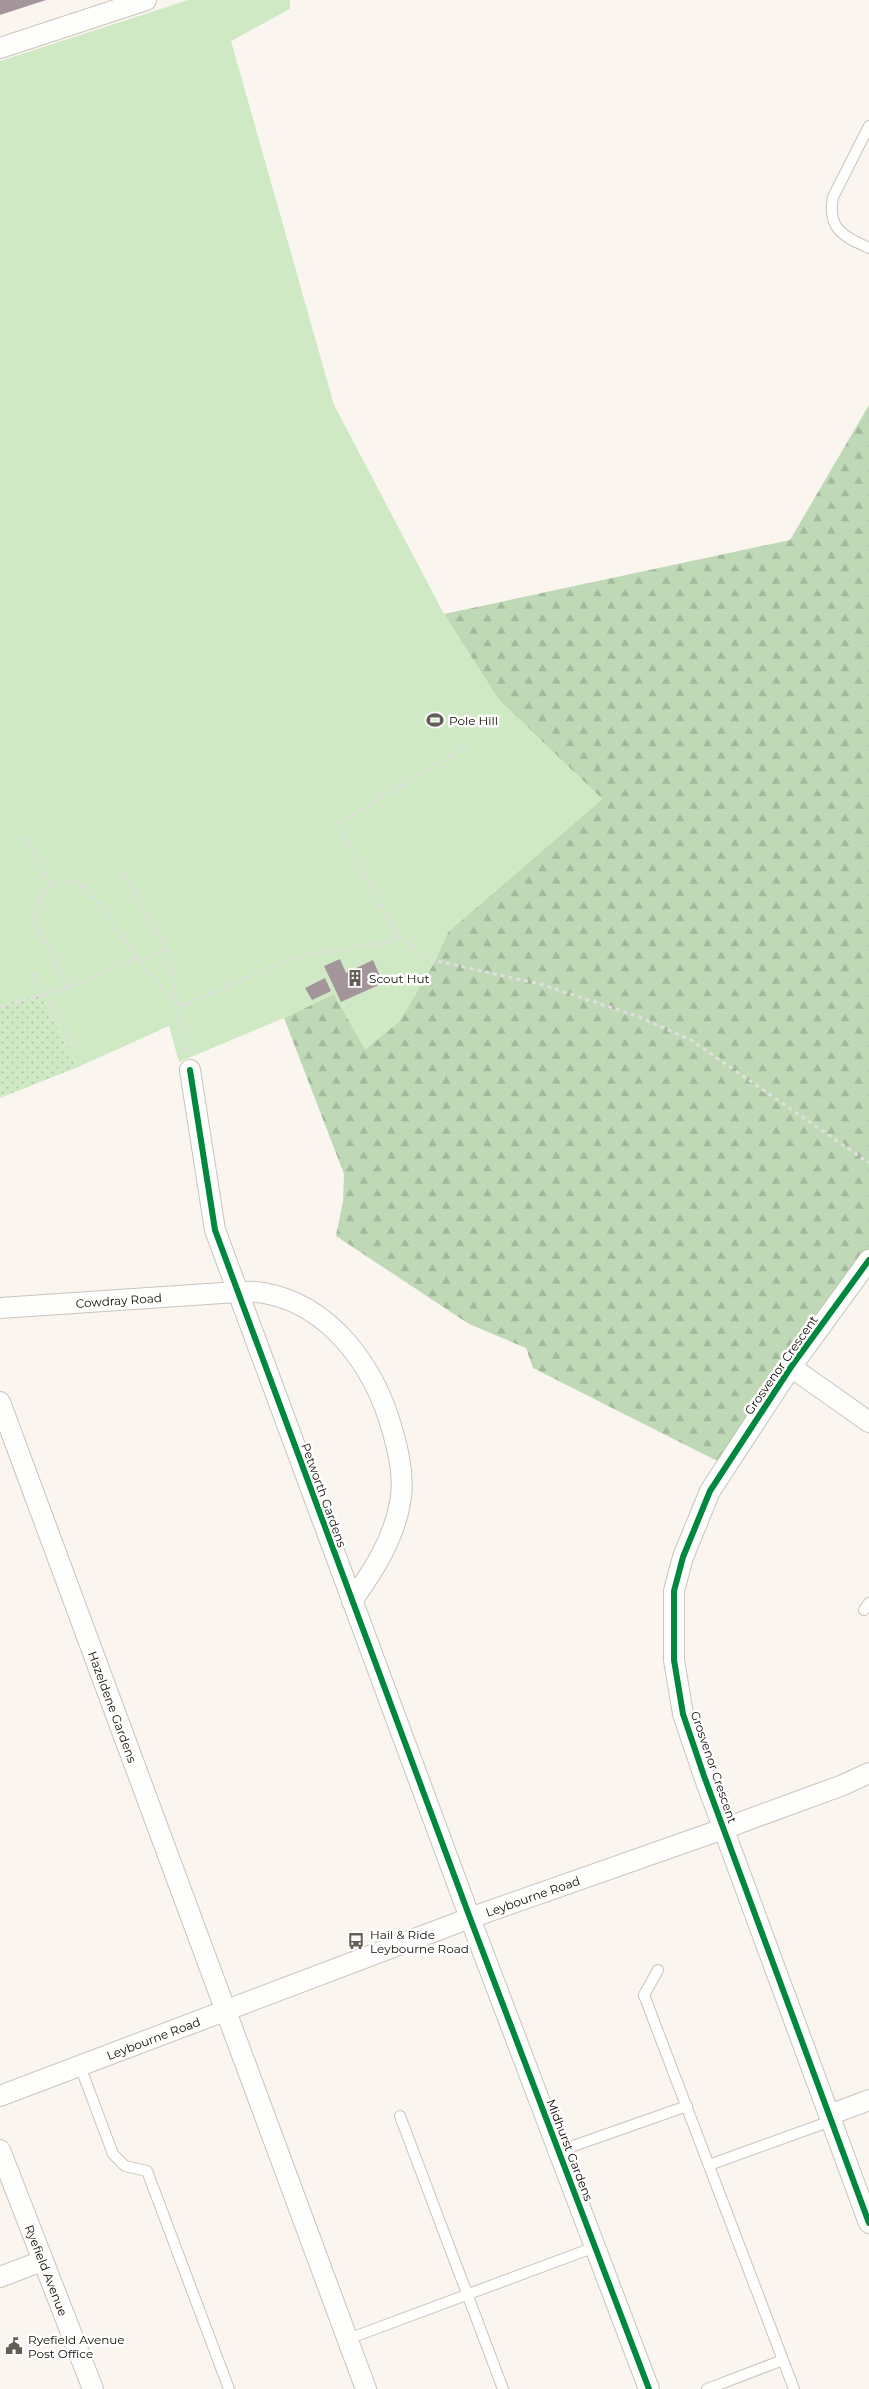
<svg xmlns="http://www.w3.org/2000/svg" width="869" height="2389" font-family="Montserrat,sans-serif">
<defs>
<pattern id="grass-dots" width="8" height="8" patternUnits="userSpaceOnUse" patternTransform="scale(1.25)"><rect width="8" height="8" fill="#cfe9c5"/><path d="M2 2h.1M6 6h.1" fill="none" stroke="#b1c7a8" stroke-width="1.8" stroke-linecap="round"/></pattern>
<pattern id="forest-firs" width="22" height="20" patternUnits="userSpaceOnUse" patternTransform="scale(1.25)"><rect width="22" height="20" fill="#bfd9b6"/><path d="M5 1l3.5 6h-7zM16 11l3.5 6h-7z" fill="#a3b99b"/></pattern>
</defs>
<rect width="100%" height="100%" fill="#faf5ef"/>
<!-- grass -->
<path fill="url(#grass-dots)" d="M40,994L78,1067L0,1098V1005Z"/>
<!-- forest -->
<path fill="url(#forest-firs)" d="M869,405V1255L727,1466L533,1368L526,1348L469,1324L336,1236L343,1201L344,1174L284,1018L334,994L365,1049L400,1020L435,961L448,932L602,799L498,699L444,614L790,540Z"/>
<!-- green -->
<path fill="#cfe9c5" d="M188,0H290V9L231,41L334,405L444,614L498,699L602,799L448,932L435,961L400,1021L365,1050L334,994L284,1018L179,1062L169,1026L78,1067L40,994L0,1005V61Z"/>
<!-- building -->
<path fill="#a4959a" d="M0,0H46L0,15Z
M340,959L346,973L373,960L383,983L341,1002L324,966Z
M325,978L331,991L312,1000L305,988Z"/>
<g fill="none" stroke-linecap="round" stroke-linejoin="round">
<!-- service casing -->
<g stroke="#c9c4bc" stroke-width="12">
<path id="service" d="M869,126L833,197C827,229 843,236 869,248
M864,1610L869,1603
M658,1970L644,1995L794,2389
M80,2066L113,2154L125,2166L147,2171L229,2389
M400,2116L503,2389
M559,2151L687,2106
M709,2165L831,2121
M348,2339L595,2247
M707,2389L783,2360"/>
</g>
<!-- minor casing -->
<g stroke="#c9c4bc" stroke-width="22">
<g id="minor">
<path d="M0,48L146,0"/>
<path d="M190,1070L215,1230L470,1918L649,2389"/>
<path d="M869,1260L791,1367L710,1491L683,1557L674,1591V1660L683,1714L704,1776L869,2223"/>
<path id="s1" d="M0,1308L237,1292C246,1292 255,1291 264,1293C331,1305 375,1368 392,1429C399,1452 405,1479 400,1503C393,1541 373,1571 352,1601"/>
<path d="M791,1367L869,1422"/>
<path id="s2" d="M0,1402L366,2389"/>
<path id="s3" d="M0,2096L470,1918L723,1829L843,1785L869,1773"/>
<path d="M829,2115L869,2100"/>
<path id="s4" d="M0,2150L93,2389"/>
<path d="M0,2277L42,2261"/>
</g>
</g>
<!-- path -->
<path stroke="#e0dfdd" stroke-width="3" stroke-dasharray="4 4" stroke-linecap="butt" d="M26,837L51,885
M122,870L167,949L186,1052
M398,937L407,941L428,959L540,984L637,1016L691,1040L869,1163
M140,961L167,949
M28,966L76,1051
M68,988L137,958
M0,1007L68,988L35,921L38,899L45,891L57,883L74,882L89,891L137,958L178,1008L291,958L387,942L398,937L338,824L470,744"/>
<!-- service -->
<use href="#service" stroke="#fefefd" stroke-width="10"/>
<!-- minor -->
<use href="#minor" stroke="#fefefd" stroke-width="20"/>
<!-- cycleway casing -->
<g stroke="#fff" stroke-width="9">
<path id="cycleway" d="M190,1070L215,1230L470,1918L649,2389
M869,1260L791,1367L710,1491L683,1557L674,1591V1660L683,1714L704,1776L869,2223"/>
</g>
<!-- cycleway -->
<use href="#cycleway" stroke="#00873e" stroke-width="6"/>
</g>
<!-- icons -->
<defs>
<g id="stadium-bare" transform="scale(1.35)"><path d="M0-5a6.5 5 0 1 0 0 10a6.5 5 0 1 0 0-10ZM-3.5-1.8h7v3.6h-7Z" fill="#635e56" stroke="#fff" stroke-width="2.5" paint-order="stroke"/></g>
<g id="building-bare" transform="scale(1.35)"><path d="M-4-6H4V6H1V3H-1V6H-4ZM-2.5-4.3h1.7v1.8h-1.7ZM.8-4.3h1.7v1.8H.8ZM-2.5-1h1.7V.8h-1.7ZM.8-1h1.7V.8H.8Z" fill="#635e56" stroke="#fff" stroke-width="2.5" paint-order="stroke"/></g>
<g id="bus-bare" transform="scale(1.35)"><path d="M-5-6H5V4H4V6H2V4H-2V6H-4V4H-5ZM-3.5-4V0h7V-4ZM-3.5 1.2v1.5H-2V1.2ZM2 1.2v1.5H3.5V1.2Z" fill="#635e56" stroke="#fff" stroke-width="2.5" paint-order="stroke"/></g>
<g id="civic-bare" transform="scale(1.35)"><path d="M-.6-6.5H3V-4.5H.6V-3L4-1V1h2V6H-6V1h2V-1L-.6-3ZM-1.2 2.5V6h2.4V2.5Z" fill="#635e56" stroke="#fff" stroke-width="2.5" paint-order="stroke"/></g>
</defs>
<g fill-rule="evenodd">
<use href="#stadium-bare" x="435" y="720"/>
<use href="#building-bare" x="355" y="978"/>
<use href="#bus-bare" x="356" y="1941"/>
<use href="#civic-bare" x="14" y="2346"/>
</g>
<g text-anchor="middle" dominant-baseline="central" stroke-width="5" stroke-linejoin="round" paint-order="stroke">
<!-- poi labels -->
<g font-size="12" fill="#120c04" stroke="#fff" text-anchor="start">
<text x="449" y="720">Pole Hill</text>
<text x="369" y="978">Scout Hut</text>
<text x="370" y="1934">Hail &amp; Ride<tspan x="370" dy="14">Leybourne Road</tspan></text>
<text x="28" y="2339">Ryefield Avenue<tspan x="28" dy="14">Post Office</tspan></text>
</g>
<!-- street labels -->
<g font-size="12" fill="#120c04" stroke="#fff">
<text stroke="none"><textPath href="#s1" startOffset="119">Cowdray Road</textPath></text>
<text transform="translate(781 1365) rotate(-55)">Grosvenor Crescent</text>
<text transform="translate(324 1495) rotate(70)">Petworth Gardens</text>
<text stroke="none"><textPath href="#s2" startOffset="325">Hazeldene Gardens</textPath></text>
<text transform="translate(714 1767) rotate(71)">Grosvenor Crescent</text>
<text stroke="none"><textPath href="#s3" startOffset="569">Leybourne Road</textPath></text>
<text stroke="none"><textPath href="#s3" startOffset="164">Leybourne Road</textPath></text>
<text transform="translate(570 2150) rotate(69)">Midhurst Gardens</text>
<text stroke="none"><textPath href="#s4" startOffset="129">Ryefield Avenue</textPath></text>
</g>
</g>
</svg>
